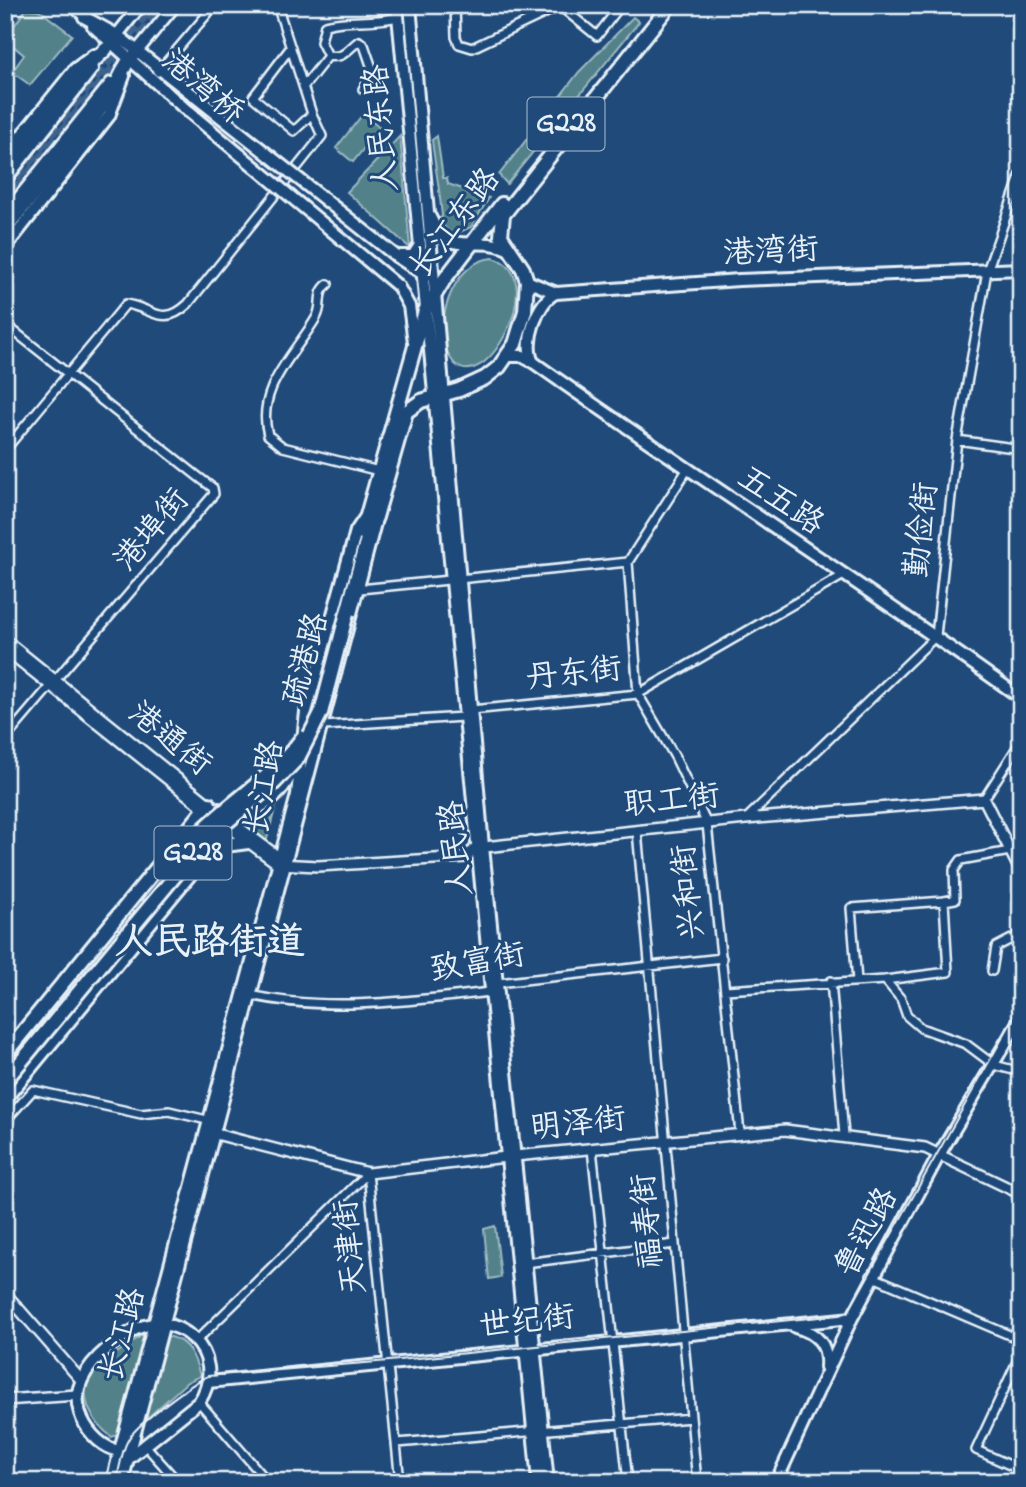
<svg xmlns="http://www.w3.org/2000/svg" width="1026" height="1487" font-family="'Indie Flower','LXGW WenKai TC',sans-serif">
<rect width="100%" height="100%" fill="#1f4a7a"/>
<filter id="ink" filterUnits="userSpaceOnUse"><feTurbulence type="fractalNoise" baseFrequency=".0143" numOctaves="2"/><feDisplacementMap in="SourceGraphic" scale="14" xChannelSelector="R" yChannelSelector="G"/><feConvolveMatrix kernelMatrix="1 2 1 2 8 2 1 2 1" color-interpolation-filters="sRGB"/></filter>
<g filter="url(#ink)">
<!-- green -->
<path fill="#52818a" stroke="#9db9c1" stroke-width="2" d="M26,9L39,10L72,35L30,85L12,72L24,55L5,39Z
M633,17L639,22L507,184L499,175L579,72Z
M363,114L380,128L353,162L336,148Z
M400,136L410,248L347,192Z
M437,136L443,178H447L448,184L489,198L471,227L451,236L445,233L438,219L442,217C440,191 435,166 432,140Z
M493,258C558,275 472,423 446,348C435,316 456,260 493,258Z
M277,801L266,843L242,821L263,813Z
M495,1226L501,1277L489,1279L484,1229Z
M142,1335L147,1338L123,1433L112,1437C94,1424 75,1396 93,1374C105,1359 127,1347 142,1335Z
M168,1336C189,1341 195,1357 200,1376L187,1382L145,1420Z"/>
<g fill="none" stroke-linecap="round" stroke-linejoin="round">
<!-- trunk-tunnel -->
<path stroke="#3d638d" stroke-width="12" stroke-dasharray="12 6" stroke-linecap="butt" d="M5,191L151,5
M5,205L166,5"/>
<!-- minor casing -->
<g stroke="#e8f1f8" stroke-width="12">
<path id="minor" d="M69,5L84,17L93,5
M455,5L456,37L459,44L472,48L560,6L597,36L621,5
M291,47L253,97L294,131L312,114
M328,56C345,59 347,49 359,41L364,45L374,74L363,89
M158,72L215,5
M305,85L328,56L321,42L325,25C347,19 370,23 393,18
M328,284C315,294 324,305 316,318C295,354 255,389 268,435L283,447L379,471
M5,324L196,475L213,488L214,494L5,739
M957,440L1021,449
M5,450L126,304C153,308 162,328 188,304L322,136L312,114L277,5
M687,470L628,562L638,694L675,757L707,824L740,1133
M360,589L628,562
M324,726L463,717L471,710L638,694L842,576
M984,799L1021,741
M746,819L936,636L957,440L987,271L1021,174
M637,831L697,1482
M992,971L996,947L1021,934
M885,980L901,999L907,1016L921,1028L966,1044L994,1065L1021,1072
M831,981L844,1135
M857,981L851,908L944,901
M725,990L885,980L948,972L944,901L955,899L954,870L961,860L1010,851
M246,994C324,1013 411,1001 490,992L498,983L722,958
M5,1121L33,1090L141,1114L169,1111L211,1121
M592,1149L628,1482
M368,1173L400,1482
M525,1263L675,1244
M871,1276L1021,1340
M197,1340L368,1173
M1021,1353L976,1450L1021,1470
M199,1402L268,1482
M397,1443L691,1418
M145,1445L178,1482"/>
</g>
<!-- tertiary casing -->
<g stroke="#e8f1f8" stroke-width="14">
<path id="tertiary" d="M5,640L211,806
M5,649L220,821L278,864L318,866L467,857L475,848L746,819L984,799L1021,872
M225,817L284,861
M208,1132L368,1173L515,1156L785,1130L925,1148L1021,1194
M5,1293L81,1380
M5,1400L77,1395"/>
</g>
<!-- secondary casing -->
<g stroke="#e8f1f8" stroke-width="16">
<path id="secondary" d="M84,17L117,35L193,95
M93,26L183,107
M101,55L141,5
M123,68L175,5
M5,156L75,69L94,55
M5,180L92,69
M5,215L111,83
M5,248L109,116L124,76
M396,256H413L420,245
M527,281L556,293L739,280L1021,269
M533,362C523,344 537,301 556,293
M795,1327C817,1333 828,1344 826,1367
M208,1382L852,1318
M112,1482L120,1450
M122,1482L128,1459L199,1402C231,1354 175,1303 129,1333C109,1345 85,1365 79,1388C70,1419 105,1462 139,1450
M776,1482L852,1318L939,1155L1021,1017"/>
</g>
<!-- primary casing -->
<g stroke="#e8f1f8" stroke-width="16">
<path id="primary" d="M397,5L538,1482
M410,5L483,847L548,1482
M430,217C449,261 474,233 508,249
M396,256L426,276
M398,286L409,306L414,342
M508,356H522L533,362C694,476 861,582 1021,698
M215,808C254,822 283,799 296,762
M120,1450L297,795L306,712L356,531L364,519
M128,1459L375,523"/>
</g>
<!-- trunk casing -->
<g stroke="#e8f1f8" stroke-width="18">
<path id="trunk" d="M5,167L74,80L106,49
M5,229C48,176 97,125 127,63
M362,533L425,311L444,280L502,204
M347,613L368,535L376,517L406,412L421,401L459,390L485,378L499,367L515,344L525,311L527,281L523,269L501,236L503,215L670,5
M5,1054L209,804
M5,1098L199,863L225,845L248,842"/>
</g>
<!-- minor -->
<use href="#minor" stroke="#1f4a7a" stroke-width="7"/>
<!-- tertiary -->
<use href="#tertiary" stroke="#1f4a7a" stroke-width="9"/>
<!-- secondary -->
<use href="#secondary" stroke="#1f4a7a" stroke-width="10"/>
<!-- primary -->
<use href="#primary" stroke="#1f4a7a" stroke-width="10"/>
<!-- trunk -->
<use href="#trunk" stroke="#1f4a7a" stroke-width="12"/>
<!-- tram -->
<path stroke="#e8f1f8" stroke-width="2" d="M116,1482C120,1468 121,1452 128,1440C136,1424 192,1383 208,1376L389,1361L839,1315L848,1312L1021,1005"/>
<!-- secondary-bridge casing -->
<g stroke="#e8f1f8" stroke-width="16" stroke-linecap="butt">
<path id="secondary-bridge" d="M193,95L396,256
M183,107L398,286"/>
</g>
<!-- trunk-bridge casing -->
<g stroke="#e8f1f8" stroke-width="18" stroke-linecap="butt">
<path id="trunk-bridge" d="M193,840C226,803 273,779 302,738
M5,1081L203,842L274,783L298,758L321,713L347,613"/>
</g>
<!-- secondary-bridge -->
<use href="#secondary-bridge" stroke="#1f4a7a" stroke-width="10"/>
<!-- trunk-bridge -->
<use href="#trunk-bridge" stroke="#1f4a7a" stroke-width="12"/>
</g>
</g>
<g text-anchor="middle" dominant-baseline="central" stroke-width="6" stroke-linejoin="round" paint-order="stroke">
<!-- shield labels -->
<g fill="#1f4a7a" stroke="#acbfd2" stroke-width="2">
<rect x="527.5" y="97.5" width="77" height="53" rx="5"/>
<rect x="154.5" y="826.5" width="77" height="53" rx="5"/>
</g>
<g font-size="30" font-weight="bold" fill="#e8f1f8">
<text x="566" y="124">G228</text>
<text x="193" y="853">G228</text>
</g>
<!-- street labels -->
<g font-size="32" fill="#e8f1f8" stroke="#1f4a7a">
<text transform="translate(202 88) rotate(40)">港湾桥</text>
<text transform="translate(383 128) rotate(-95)">人民东路</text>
<text transform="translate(456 224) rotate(-53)">长江东路</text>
<text transform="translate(771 253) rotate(-3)">港湾街</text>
<text transform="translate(780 502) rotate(34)">五五路</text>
<text transform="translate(923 530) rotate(-84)">勤俭街</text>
<text transform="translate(153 531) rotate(-50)">港埠街</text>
<text transform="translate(307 660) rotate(-75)">疏港路</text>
<text transform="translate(574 675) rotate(-6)">丹东街</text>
<text transform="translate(169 740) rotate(39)">港通街</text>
<text transform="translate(266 788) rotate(-80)">长江路</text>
<text transform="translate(672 802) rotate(-6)">职工街</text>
<text transform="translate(458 848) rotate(-96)">人民路</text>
<text transform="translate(690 892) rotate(-96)">兴和街</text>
<text transform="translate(478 964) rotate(-10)">致富街</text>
<text transform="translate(578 1125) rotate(-6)">明泽街</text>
<text transform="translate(649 1221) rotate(-95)">福寿街</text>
<text transform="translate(868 1233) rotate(-62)">鲁迅路</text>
<text transform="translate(352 1247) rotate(-96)">天津街</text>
<text transform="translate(527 1323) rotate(-6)">世纪街</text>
<text transform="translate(124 1335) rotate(-75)">长江路</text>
</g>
<!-- district labels -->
<g font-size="38" font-weight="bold" fill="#e8f1f8" stroke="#1f4a7a">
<text x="210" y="944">人民路街道</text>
</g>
</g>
<!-- margin -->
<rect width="1026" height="1487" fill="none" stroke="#1f4a7a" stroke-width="28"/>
<rect x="14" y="14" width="998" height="1459" fill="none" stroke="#e8f1f8" stroke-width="2.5" filter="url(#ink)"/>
</svg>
